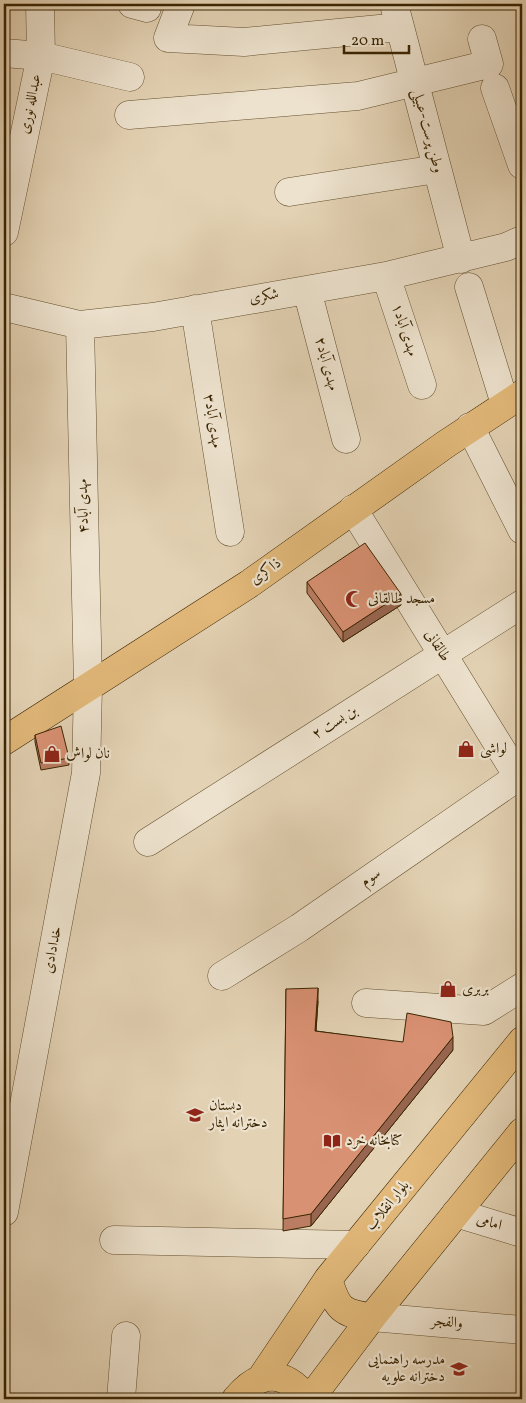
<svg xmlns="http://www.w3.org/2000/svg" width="526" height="1403" font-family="Vollkorn,Amiri,serif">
<rect width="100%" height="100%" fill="#e3d2b4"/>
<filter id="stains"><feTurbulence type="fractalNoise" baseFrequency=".004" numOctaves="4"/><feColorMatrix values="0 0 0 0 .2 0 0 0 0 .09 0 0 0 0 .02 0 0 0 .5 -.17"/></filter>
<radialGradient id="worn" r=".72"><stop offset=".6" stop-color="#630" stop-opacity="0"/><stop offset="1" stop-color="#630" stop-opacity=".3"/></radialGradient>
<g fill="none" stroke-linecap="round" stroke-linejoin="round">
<!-- minor casing -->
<g stroke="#64502e" stroke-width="29">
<path id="minor" d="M132,4L147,8
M181,4L168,38L244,42L400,27
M394,4L461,259
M4,53L41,56L130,77
M495,88L522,165
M129,115L358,96L489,64L482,39
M289,192L437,169
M4,232L41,56L40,4
M386,276L422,385
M469,287L505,404
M307,290L346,439
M4,307L80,325L153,317L386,276L506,247L522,240
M195,309L230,532
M470,427L522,530
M353,509L522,783
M148,842L522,604
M222,976L299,928L522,774
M366,1003L484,1011L522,987
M4,1212L86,773L88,686L80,325
M456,1213L522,1233
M114,1240L356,1245
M372,1317L522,1330
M121,1399L126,1336"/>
</g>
<!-- major casing -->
<g stroke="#3a2401" stroke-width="29">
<path id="major" d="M4,741L249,584L446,444L522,394
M328,1279C337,1308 341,1314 372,1317
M262,1377L328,1279L522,1041
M236,1399C260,1370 284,1369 307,1399
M310,1399L372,1317L522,1132"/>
</g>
<!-- minor -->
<use href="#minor" stroke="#ede2ce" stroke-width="28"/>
<!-- major -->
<use href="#major" stroke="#e2b97a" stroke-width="28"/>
</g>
<!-- wall -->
<path fill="#bb7d63" stroke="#3a2401" d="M307,582L401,605L343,642L307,593Z
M35,735L69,758V765L41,770L35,742Z
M286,989L318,1001L316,1031L453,1050L311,1226L283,1231Z"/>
<!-- shaded-wall -->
<path fill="#986650" stroke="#3a2401" d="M401,594V605L343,642V632Z
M318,988V1001L315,1044V1031Z
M453,1037V1050L311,1226V1214Z"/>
<!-- building -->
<path fill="#d99173" stroke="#3a2401" d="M365,543L401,594L343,632L307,582Z
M61,726L69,758L41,763L35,735Z
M318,988L315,1031L403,1042L407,1013L451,1022L453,1037L311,1214L283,1219L286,989Z"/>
<!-- icons -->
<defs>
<g id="mosque-bare" transform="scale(1.35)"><path d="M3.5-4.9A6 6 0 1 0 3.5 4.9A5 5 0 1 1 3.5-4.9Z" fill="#8f2418" stroke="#ede2ce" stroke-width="2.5" paint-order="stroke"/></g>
<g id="shop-bare" transform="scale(1.35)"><path d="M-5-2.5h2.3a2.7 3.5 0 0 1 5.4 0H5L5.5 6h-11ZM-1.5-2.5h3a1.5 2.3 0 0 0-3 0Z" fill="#8f2418" stroke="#ede2ce" stroke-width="2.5" paint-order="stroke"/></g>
<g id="school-bare" transform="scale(1.35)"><path d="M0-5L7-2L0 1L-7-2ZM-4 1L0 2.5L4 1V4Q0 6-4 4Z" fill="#8f2418" stroke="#ede2ce" stroke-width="2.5" paint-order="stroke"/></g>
<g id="library-bare" transform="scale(1.35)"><path d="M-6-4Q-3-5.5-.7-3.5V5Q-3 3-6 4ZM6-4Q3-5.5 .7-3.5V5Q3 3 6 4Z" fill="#8f2418" stroke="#ede2ce" stroke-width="2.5" paint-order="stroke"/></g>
</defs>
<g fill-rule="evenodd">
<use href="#mosque-bare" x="354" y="599"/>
<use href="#shop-bare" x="466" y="749"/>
<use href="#shop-bare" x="52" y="754"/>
<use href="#shop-bare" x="448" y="989"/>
<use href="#school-bare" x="195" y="1115"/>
<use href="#library-bare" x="332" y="1141"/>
<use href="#school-bare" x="459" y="1369"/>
</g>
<g text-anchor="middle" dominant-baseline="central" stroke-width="4.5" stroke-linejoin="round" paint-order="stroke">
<!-- street labels -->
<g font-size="15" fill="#3a2401" stroke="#ede2ce">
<text transform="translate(31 104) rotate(-78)">عبدالله نوری</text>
<text transform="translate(427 131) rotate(75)">وطن پرست-عبیلی</text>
<text transform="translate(264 297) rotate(-10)">شکری</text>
<text transform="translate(404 330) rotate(72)">مهدی آباد۱</text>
<text transform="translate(326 364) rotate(75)">مهدی آباد۲</text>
<text transform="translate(212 421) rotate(81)">مهدی آباد۳</text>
<text transform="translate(84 506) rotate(-91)">مهدی آباد۴</text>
<text transform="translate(266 572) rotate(-36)">ذاکری</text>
<text transform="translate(437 646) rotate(58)">طالقانی</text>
<text transform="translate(335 723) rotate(-32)">بن بست ۲</text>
<text transform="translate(371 878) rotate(-35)">سوم</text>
<text transform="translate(53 950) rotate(-79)">خدادادی</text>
<text transform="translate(388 1206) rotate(-51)">بلوار انقلاب</text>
<text transform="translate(489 1223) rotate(16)">امامی</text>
<text transform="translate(447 1323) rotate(5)">والفجر</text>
</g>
<!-- poi labels -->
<g font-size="15" fill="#3a2401" stroke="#ede2ce" text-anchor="start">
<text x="368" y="599">مسجد طالقانی</text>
<text x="480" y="749">لواشی</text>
<text x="66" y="754">نان لواش</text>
<text x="462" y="989">بربری</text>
<text x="209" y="1106">دبستان<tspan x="209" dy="17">دخترانه ایثار</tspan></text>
<text x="346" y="1141">کتابخانه خرد</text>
<text x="445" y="1360" text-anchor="end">مدرسه راهنمایی<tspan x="445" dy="17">دخترانه علویه</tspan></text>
</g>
</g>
<!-- margin -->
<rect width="526" height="1403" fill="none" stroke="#e3d2b4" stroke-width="20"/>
<rect x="5" y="5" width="516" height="1393" fill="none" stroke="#3a2401" stroke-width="2.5"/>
<rect x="10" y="10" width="506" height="1383" fill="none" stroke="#3a2401"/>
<!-- scale -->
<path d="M344 45v8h65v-8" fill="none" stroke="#3a2401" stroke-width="2.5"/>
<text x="351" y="45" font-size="15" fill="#3a2401" stroke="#ede2ce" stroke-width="4" paint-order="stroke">20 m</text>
<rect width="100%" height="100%" filter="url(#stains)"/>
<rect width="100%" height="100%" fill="url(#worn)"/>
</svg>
